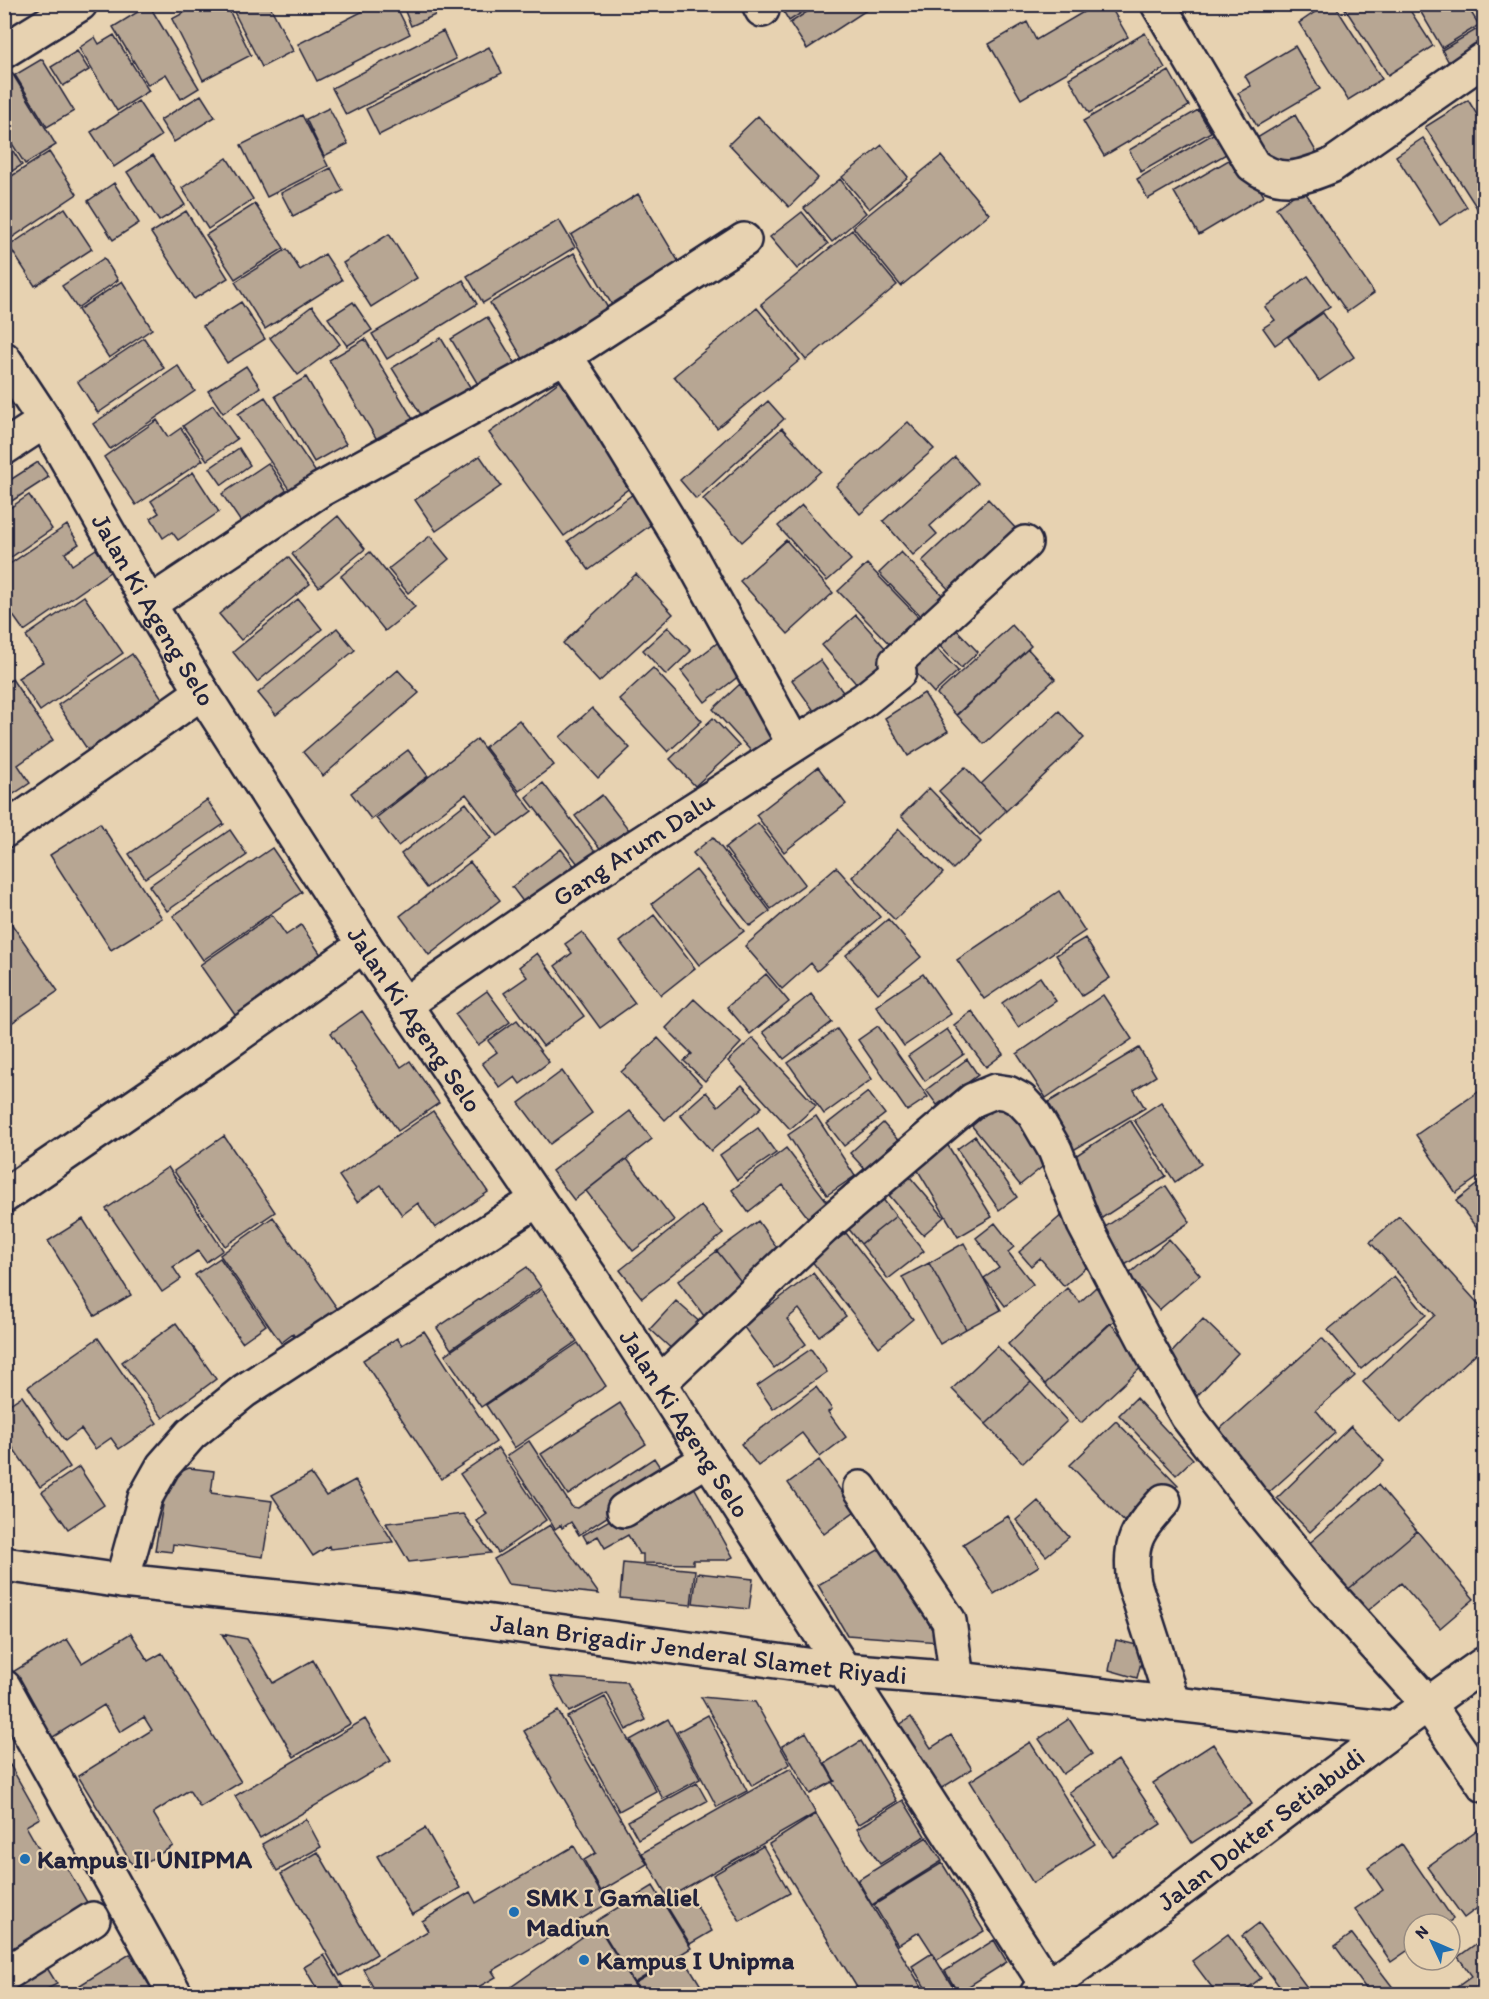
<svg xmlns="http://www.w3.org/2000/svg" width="1489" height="1999" font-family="Itim,sans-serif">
<rect width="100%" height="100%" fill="#e7d2b1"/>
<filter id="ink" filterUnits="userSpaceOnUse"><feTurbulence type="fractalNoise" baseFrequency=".0167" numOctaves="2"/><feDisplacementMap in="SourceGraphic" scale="12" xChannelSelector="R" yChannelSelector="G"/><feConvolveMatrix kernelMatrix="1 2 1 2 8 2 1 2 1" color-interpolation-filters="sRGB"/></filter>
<g filter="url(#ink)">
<!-- building -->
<path fill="#b7a693" stroke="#22223b" stroke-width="1.5" d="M200,4H226L251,55L203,80L172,19Z
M230,4H269L293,51L262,67Z
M377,4H395L410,34L317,81L298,44Z
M402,4H431L435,15L411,26Z
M779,4H815L789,21Z
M819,4H876L807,49L790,23Z
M1097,4H1109L1128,37L1021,99L989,44L1027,22L1036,40Z
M1327,4H1334L1382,79L1348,100L1299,23Z
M1342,4H1406L1433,46L1388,75Z
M1416,4H1466L1479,25L1442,48Z
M149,5L199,88L181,99L166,74L148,85L113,27Z
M1479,28L1484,36V49L1452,68L1442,50Z
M443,31L456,59L346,115L332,88Z
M1145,33L1165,68L1089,113L1069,78Z
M114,35L149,91L117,111L79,48L95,37L99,44Z
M1295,46L1320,89L1257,126L1238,93L1251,86L1245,76Z
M489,47L502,73L379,135L366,109Z
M77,51L89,70L63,86L51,67Z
M42,59L74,111L47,127L15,75Z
M1169,71L1189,106L1104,156L1083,121Z
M12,73L56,145L25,164L4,131V78Z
M201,95L215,117L174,142L160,120Z
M1468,100L1484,126V204L1477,208L1425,127Z
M138,101L161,136L114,167L91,132Z
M329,108L348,144L324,156L306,119Z
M1198,110L1211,132L1141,172L1129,150Z
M302,115L328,166L267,197L241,145Z
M1295,115L1317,153L1279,176L1257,138Z
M758,116L818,178L789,207L729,144Z
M1223,128L1235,149L1148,199L1137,179Z
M4,137L22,165L4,176Z
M1423,138L1467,207L1440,225L1396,156Z
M882,145L908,177L869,209L842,177Z
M49,152L77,194L4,243V181Z
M1239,154L1264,196L1199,235L1174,192Z
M153,155L185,205L159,221L127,172Z
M941,156L989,214L901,286L853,227Z
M227,158L253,199L208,229L182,188Z
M331,168L343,191L293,216L281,193Z
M840,179L866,213L832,242L804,208Z
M114,183L139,223L113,240L88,201Z
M1303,189L1374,293L1347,312L1276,208Z
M638,194L680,264L612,305L571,235Z
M255,204L284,248L235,279L206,235Z
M65,208L92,249L35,286L9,246Z
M186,211L228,278L194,299L151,233Z
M802,212L828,244L797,269L770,237Z
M559,220L575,247L483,303L467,276Z
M852,230L897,285L806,360L761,304Z
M389,234L417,278L371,307L343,263Z
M287,249L300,270L325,254L342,280L265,329L235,282Z
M574,253L608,308L523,359L490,303Z
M104,258L118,280L77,308L62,286Z
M1308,276L1330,306L1275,345L1263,328L1275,320L1265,307Z
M463,280L477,304L387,359L372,334Z
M122,281L152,329L109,358L78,310Z
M241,302L265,339L227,363L203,326Z
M353,302L372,330L347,346L328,318Z
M312,306L340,344L298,375L270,338Z
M757,308L800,360L717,428L674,376Z
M1323,313L1354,357L1319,381L1288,337Z
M487,317L522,375L486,398L451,339Z
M144,338L164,368L98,413L78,382Z
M441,338L476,397L428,426L392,368Z
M365,339L414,421L379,443L329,360Z
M178,366L195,391L110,449L93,424Z
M246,366L260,387L223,413L208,391Z
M306,377L346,444L314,462L275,396Z
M560,381L635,484L564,536L489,433Z
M265,397L323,483L297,501L238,414Z
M768,401L784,419L696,499L680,480Z
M213,405L237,439L207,460L183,426Z
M157,420L168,437L181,428L203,460L136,505L104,457Z
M908,422L934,449L860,514L836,486Z
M782,428L821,471L742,542L703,499Z
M239,448L250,465L222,485L210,468Z
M480,456L501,486L436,531L415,500Z
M955,457L978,483L930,526L937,534L913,555L883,521Z
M38,462L49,477L4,506V484Z
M268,463L295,503L249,534L222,494Z
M193,472L219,512L178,540L172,532L163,538L151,518L159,513L151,501Z
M640,489L660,518L589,570L568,541Z
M29,495L52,529L4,562V512Z
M988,499L1019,532L953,594L922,561Z
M802,505L851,560L827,581L778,526Z
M338,516L365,549L319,587L292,554Z
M67,525L79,544L65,553L72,565L96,549L111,571L24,631L12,614L4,619V568Z
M430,536L449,559L408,593L388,569Z
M786,540L833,593L788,634L740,581Z
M370,552L415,607L385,631L341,576Z
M901,552L945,598L923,619L879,573Z
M288,557L310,584L241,640L219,614Z
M867,564L926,625L897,652L838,591Z
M636,574L673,614L599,682L563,643Z
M84,596L123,653L40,711L18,678L43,662L26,636Z
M298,599L322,629L257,682L233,652Z
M856,615L894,658L860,688L822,645Z
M1012,625L1031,646L956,715L937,694Z
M953,626L978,652L961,668L936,642Z
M668,627L691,651L666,675L643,650Z
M337,628L355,650L276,715L258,693Z
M725,637L748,669L705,702L681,671Z
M927,638L958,671L934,693L904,659Z
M1028,649L1055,679L984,744L957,715Z
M132,654L166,704L91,755L58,705Z
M820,660L850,702L822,722L792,680Z
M653,668L702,721L668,752L619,699Z
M398,670L419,693L323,776L303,752Z
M12,679L53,740L18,765L30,783L12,795L4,784V684Z
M740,684L787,736L760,761L713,709Z
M924,693L948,731L908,756L885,718Z
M592,708L630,748L598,778L560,737Z
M1059,711L1084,738L1006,811L981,784Z
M713,718L739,746L695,786L670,759Z
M519,720L554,765L519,791L485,747Z
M477,739L532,811L498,836L466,794L398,846L376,818Z
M408,750L428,776L371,819L351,793Z
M818,767L846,804L784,852L756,815Z
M965,767L1006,811L980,835L939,791Z
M543,783L602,860L585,873L526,797Z
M4,787L16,804L4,811Z
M929,788L981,842L953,869L901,816Z
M602,795L636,839L609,860L575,816Z
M207,800L224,824L145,878L129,854Z
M466,803L492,838L427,888L401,854Z
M100,823L162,918L111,950L50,855Z
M758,823L805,884L771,909L725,848Z
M899,829L943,873L895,920L852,877Z
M230,830L247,855L167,911L149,886Z
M713,837L770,911L750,926L693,853Z
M272,848L302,892L203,960L173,916Z
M561,849L582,876L533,915L512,887Z
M470,862L500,900L429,955L400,916Z
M836,867L880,917L817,971L811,963L782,989L745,946Z
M696,870L744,931L699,965L652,904Z
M1059,891L1085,931L984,999L957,960Z
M4,913L58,991L4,1028Z
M272,915L286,935L301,925L328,965L242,1025L200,965Z
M654,915L695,968L661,995L620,942Z
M888,919L921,957L878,993L846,955Z
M582,932L635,1003L600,1028L555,966L572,953L565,944Z
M1085,938L1110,978L1082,996L1056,955Z
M537,953L584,1016L543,1046L504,993L527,977L519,967Z
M766,974L789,1002L750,1034L727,1007Z
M923,974L951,1014L904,1046L876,1006Z
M1040,977L1056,1001L1018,1027L1002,1003Z
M487,991L510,1022L478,1045L455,1014Z
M811,994L832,1022L784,1059L763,1032Z
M1103,995L1132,1039L1046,1098L1017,1054Z
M694,999L741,1043L705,1081L684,1061L692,1054L666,1028Z
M362,1011L401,1067L410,1061L439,1103L398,1131L331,1033Z
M972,1011L1003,1054L986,1067L954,1025Z
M517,1020L549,1062L520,1084L515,1077L500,1088L482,1063L497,1052L488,1041Z
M878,1026L928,1097L907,1111L858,1040Z
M837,1029L872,1079L824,1114L788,1063Z
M947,1029L964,1054L925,1081L908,1056Z
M658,1038L702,1085L665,1120L621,1072Z
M753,1038L816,1106L790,1129L728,1061Z
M1139,1048L1156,1076L1134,1090L1145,1108L1070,1152L1042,1106Z
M967,1059L978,1075L937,1105L926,1090Z
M562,1071L592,1113L550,1144L519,1103Z
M742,1085L762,1107L711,1151L680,1115L706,1092L718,1106Z
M1484,1088V1173L1456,1193L1416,1135Z
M868,1092L885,1114L844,1146L827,1124Z
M1003,1100L1052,1159L1020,1185L972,1126Z
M1161,1102L1201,1164L1175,1182L1134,1120Z
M433,1111L488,1192L435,1228L418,1203L402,1215L381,1185L357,1202L339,1176Z
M630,1111L652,1139L574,1200L552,1171Z
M816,1116L855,1176L827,1195L788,1135Z
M1130,1120L1166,1176L1099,1220L1063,1164Z
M883,1123L903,1146L870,1175L850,1153Z
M758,1128L776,1153L737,1180L720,1155Z
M224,1136L275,1212L225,1246L174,1171Z
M975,1136L1017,1197L999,1210L957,1149Z
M947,1144L992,1217L958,1237L914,1164Z
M786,1148L829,1204L809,1219L783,1185L748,1212L732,1190Z
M627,1159L674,1220L633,1251L586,1191Z
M168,1167L223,1250L206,1262L198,1251L173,1267L181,1279L162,1292L106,1209Z
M904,1170L944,1217L923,1235L883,1188Z
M1484,1179V1233L1482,1235L1456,1201Z
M1166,1186L1190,1222L1119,1269L1095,1234Z
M878,1193L896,1216L861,1244L843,1222Z
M701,1206L723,1234L642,1298L620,1270Z
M1063,1214L1099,1256L1064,1286L1040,1258L1031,1266L1019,1252Z
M896,1216L924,1251L888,1279L861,1244Z
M1399,1216L1484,1310V1346L1401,1423L1363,1382L1435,1315L1370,1242Z
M273,1217L344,1318L302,1348L293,1334L281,1343L220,1255Z
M83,1219L131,1295L95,1316L48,1241Z
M758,1221L786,1260L747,1289L717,1251Z
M995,1223L1014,1247L1008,1252L1033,1284L1005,1306L984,1278L999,1268L976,1238Z
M846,1233L913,1319L879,1347L811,1260Z
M1169,1239L1200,1275L1159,1310L1128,1275Z
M964,1243L1001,1310L966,1329L929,1263Z
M717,1251L747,1289L707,1320L678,1281Z
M220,1258L266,1325L242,1342L195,1275Z
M929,1263L966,1329L940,1344L902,1277Z
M527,1267L541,1287L451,1349L437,1328Z
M813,1273L846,1316L819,1336L799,1309L787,1319L806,1344L774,1368L743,1326Z
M1394,1276L1426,1315L1361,1369L1328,1330Z
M1096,1287L1121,1314L1045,1384L1008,1344L1067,1288L1080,1302Z
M542,1289L577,1341L481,1407L445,1355Z
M676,1301L703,1325L677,1354L650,1329Z
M1203,1319L1238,1353L1196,1397L1161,1364Z
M176,1323L216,1379L163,1418L122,1362Z
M1110,1323L1147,1362L1081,1423L1045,1384Z
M424,1331L496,1442L441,1479L363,1360L397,1338L402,1345Z
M98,1338L157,1423L119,1449L111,1438L95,1449L81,1429L65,1441L28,1387Z
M1322,1338L1355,1376L1316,1410L1335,1433L1265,1496L1212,1436Z
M578,1343L606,1386L514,1448L486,1405Z
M997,1346L1031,1382L986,1424L952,1389Z
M811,1349L827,1372L773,1409L757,1386Z
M1031,1382L1067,1421L1023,1463L986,1424Z
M816,1387L832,1409L828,1412L846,1437L820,1457L802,1433L758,1466L741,1444Z
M22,1396L70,1467L40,1487L4,1435V1408Z
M1136,1398L1193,1459L1176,1475L1119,1415Z
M620,1403L646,1444L568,1495L541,1454Z
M1116,1421L1178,1485L1132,1530L1070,1465Z
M1351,1426L1384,1461L1310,1532L1277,1498Z
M529,1441L572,1507L578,1508L654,1458L667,1478L579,1535L571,1522L562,1528L561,1525L555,1529L507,1456Z
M498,1448L546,1520L498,1553L477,1521L487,1514L460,1474Z
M4,1453H13L10,1503H4Z
M819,1460L855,1511L824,1534L788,1483Z
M79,1467L104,1505L68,1529L42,1492Z
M189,1468L214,1471L211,1493L272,1501L263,1557L173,1544L172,1552L155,1550L166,1488L182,1471Z
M311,1474L326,1496L355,1480L393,1542L330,1549L329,1546L313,1556L272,1495Z
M688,1476L733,1557L727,1560H693V1564L643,1563V1554H639L628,1535L605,1548L598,1536L587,1542L583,1535Z
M1378,1485L1417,1531L1345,1592L1306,1546Z
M1038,1501L1069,1537L1046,1556L1016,1520Z
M463,1514L491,1553L409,1562L386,1523Z
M1008,1516L1039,1566L994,1594L963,1544Z
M550,1525L599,1594L508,1584L494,1559Z
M1417,1531L1474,1599L1440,1628L1401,1583L1364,1614L1345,1592Z
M885,1546L939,1642L847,1635L818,1585Z
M623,1563L695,1570L691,1605L620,1598Z
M697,1573L753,1579L749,1609L693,1603Z
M131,1633L148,1661L162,1653L241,1782L200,1807L189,1790L153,1813L173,1846L135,1869L78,1776L152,1730L144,1717L120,1732L104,1705L50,1739L11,1673L67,1639L82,1663Z
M222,1634L247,1639L273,1683L313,1660L350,1724L294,1757Z
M1116,1640L1145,1647L1137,1678L1109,1670Z
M550,1677L626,1682L646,1720L626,1730L607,1693L569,1712Z
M605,1697L656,1791L619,1811L567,1717Z
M701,1697L755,1702L790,1764L752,1786Z
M558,1711L647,1864L601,1891L584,1860L596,1853L524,1731Z
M708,1715L747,1791L717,1807L677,1732Z
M911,1717L931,1748L951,1735L972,1769L937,1791L889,1732Z
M365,1719L391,1761L260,1838L235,1796Z
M668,1719L700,1779L663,1799L630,1740Z
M1069,1719L1092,1754L1063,1774L1039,1739Z
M806,1732L834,1781L810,1794L782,1746Z
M861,1741L897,1801L858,1825L832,1782L835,1781L825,1763Z
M1030,1742L1095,1844L1033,1883L970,1781Z
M1213,1744L1252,1804L1192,1843L1153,1783Z
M1118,1760L1161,1824L1112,1856L1069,1792Z
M10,1765L40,1818L26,1826L47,1863L60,1856L88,1904L4,1953V1768Z
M791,1768L816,1813L668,1898L642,1853Z
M697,1783L707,1801L638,1839L628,1821Z
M903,1800L925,1836L880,1864L857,1829Z
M816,1814L924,1991L918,1994H861L769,1844Z
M306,1819L321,1847L277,1871L262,1844Z
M1484,1826V1903L1464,1918L1427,1867Z
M425,1828L460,1888L412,1915L377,1856Z
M927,1837L942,1861L872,1905L858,1880Z
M1402,1844L1453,1919L1446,1924H1414V1946L1391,1962L1355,1909L1383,1890L1368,1868Z
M574,1846L607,1904L492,1971L496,1977L466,1994H377L363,1969L428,1931L422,1921L470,1892L476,1903Z
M763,1846L790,1893L740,1921L713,1875Z
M318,1852L377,1954L340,1976L281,1874Z
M942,1863L984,1931L937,1960L919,1932L898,1945L874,1905Z
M653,1886L691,1948L634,1983L596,1921Z
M690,1895L712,1931L690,1944L668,1908Z
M1259,1923L1312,1994H1285L1242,1936Z
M598,1926L640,1994H501Z
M1228,1934L1261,1978L1240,1994H1217L1192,1961Z
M1352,1934L1398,1994H1370L1335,1946Z
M1484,1938V1994H1456L1453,1990L1472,1976L1458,1957Z
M994,1940L1007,1962L958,1993L945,1971Z
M33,1945L57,1984L47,1989L51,1994H4V1963Z
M932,1953L957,1994H929L912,1966Z
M130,1954L155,1994H86L80,1985Z
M324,1955L347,1994H320L304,1967Z
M682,1955L706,1994H641L635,1983Z"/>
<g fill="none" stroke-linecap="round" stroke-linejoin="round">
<!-- minor casing -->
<g stroke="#22223b" stroke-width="38">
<g id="minor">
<path d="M759,4L762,10"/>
<path d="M1158,4L1253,165C1280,186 1301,178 1331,166L1484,59"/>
<path d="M4,51L80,4"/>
<path d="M565,356L744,240"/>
<path id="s1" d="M4,359L45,421L149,604L202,692L364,945L594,1282L1048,1987"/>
<path d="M4,448L45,421"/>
<path d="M149,604L320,490L565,356L603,413L685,547L794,744"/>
<path d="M4,831L202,692"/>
<path id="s2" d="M405,1004L601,869L864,700L899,672L896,662L1025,543"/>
<path d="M4,1196L213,1053L364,945"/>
<path d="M659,1383L824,1227L973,1100L995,1091L1008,1093L1021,1100L1034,1114L1055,1150L1084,1224L1150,1350L1187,1416L1250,1498L1325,1589L1428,1704L1484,1785"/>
<path d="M860,1488L949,1621L957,1679"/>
<path d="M1164,1501C1137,1531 1128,1541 1134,1583L1173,1704"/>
<path d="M624,1510L708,1459"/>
<path d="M122,1581L145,1498L163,1466L191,1434L244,1391L537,1200"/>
<path d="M4,1687L175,1994"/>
<path d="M4,1975L93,1919"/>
</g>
</g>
<!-- major casing -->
<g stroke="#22223b" stroke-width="38">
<g id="major">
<path id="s3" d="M4,1564L122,1581L403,1610L843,1670L957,1679L1393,1729"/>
<path id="s4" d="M1037,1994C1189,1889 1332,1770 1484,1664"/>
</g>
</g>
<!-- minor -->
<use href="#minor" stroke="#e7d2b1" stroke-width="33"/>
<!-- major -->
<use href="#major" stroke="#e7d2b1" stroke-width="33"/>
</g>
</g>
<!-- markers -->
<g fill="#1f6fb2" stroke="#e7d2b1" stroke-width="2">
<circle cx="25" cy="1859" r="6"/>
<circle cx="514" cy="1912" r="6"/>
<circle cx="584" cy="1960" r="6"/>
</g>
<g text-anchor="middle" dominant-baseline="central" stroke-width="4.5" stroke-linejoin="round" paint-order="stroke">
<!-- street labels -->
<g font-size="26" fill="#22223b" stroke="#e7d2b1">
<text stroke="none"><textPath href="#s1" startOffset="292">Jalan Ki Ageng Selo</textPath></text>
<text stroke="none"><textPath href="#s2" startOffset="276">Gang Arum Dalu</textPath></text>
<text stroke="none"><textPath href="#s1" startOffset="778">Jalan Ki Ageng Selo</textPath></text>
<text stroke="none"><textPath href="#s1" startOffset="1264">Jalan Ki Ageng Selo</textPath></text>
<text stroke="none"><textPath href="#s3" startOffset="700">Jalan Brigadir Jenderal Slamet Riyadi</textPath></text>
<text stroke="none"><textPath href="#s4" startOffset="278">Jalan Dokter Setiabudi</textPath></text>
</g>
<!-- poi labels -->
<g font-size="26" font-weight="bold" fill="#22223b" stroke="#e7d2b1" text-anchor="start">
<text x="37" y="1859">Kampus II UNIPMA</text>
<text x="526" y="1897">SMK I Gamaliel<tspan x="526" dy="30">Madiun</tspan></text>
<text x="596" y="1960">Kampus I Unipma</text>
</g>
</g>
<!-- margin -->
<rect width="1489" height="1999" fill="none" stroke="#e7d2b1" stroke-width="24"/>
<rect x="12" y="12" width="1465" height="1975" fill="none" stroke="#22223b" stroke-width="2" filter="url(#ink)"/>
<!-- north arrow -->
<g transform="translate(1432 1942) rotate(314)"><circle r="28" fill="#e7d2b1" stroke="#988c82" stroke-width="1.5"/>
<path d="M0-4.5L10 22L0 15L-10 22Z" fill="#1f6fb2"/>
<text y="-9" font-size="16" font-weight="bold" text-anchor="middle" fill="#22223b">N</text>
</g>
</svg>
